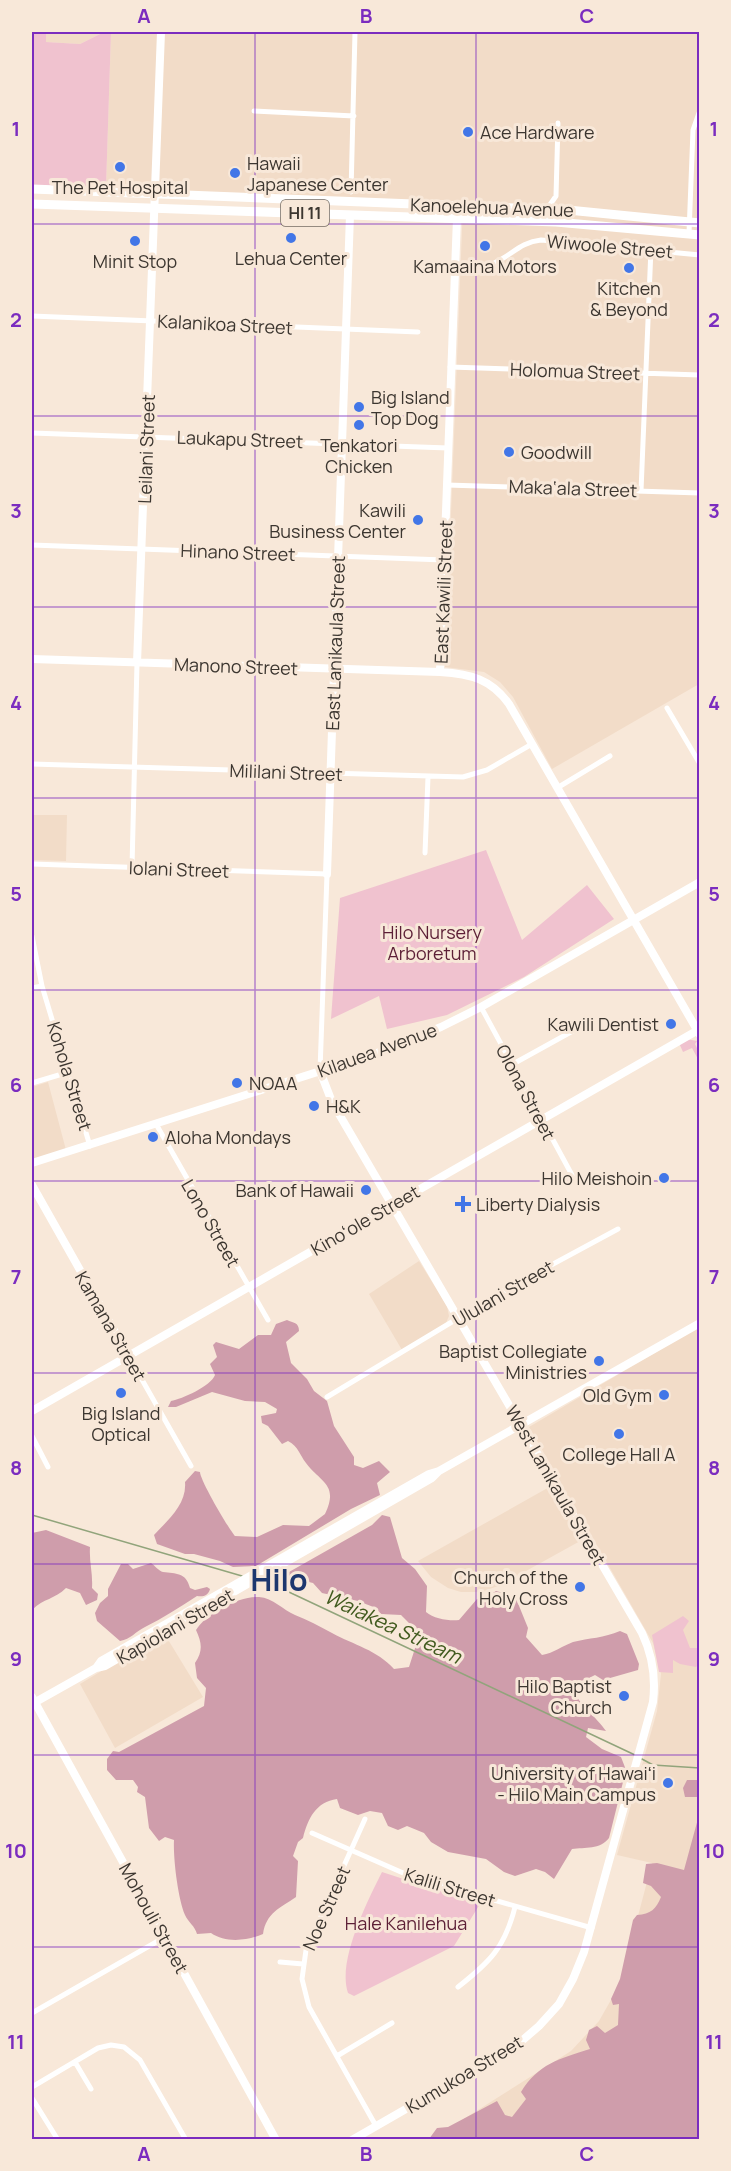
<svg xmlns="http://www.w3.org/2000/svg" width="731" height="2171" font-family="Manrope,sans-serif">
<rect width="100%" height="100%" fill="#f8e8d9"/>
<!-- built -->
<path fill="#f2dcc8" d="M46,32H104L80,44L46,42Z
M111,32H699V684L552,769L513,697L500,682L484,672L445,667L463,204L106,188Z
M32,815H67L66,861L32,860Z
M48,1082L66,1150L32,1161V1087Z
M419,1261L447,1306L449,1316L446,1323L402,1350L369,1294Z
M699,1327V2139L451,2127L571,2051L599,2021L620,1984L652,1863L617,1855L657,1711L661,1674L653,1643L591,1535L501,1585L481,1592H461L448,1588L431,1577L418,1561L560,1481L529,1427Z
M164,1633L203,1697L115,1748L80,1684Z"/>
<!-- green -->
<path fill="#f0c2cf" d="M32,32H46V42L80,44L104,32H111L106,188L32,185Z
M486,850L522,940L587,885L614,919L524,977L447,1015L387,1029L379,996L331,1019L340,898Z
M686,1039L697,1041L695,1044L699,1052V1067V1061L692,1048L683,1052L679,1043Z
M683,1616L689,1621L683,1630L690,1648H699V1664L696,1667L680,1664L673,1660V1673L659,1672L652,1635Z
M382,1872L480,1904L454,1946L354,1996L348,1993C337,1961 367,1902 382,1872Z"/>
<!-- forest -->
<path fill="#cf9dab" d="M287,1320C293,1323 299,1322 299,1331L286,1342L291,1363L307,1379L314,1391L327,1401L334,1426L354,1457V1465L363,1468L379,1461L390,1472L377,1483L380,1495L351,1509L256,1566L233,1567L220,1561L194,1554H185L157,1544L154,1535C168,1520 187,1504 185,1482L195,1471L200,1472C200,1480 228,1528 235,1536L257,1537L283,1525L309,1526L325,1514C339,1484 321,1483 306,1463C299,1454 299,1447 288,1441L282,1444L268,1426L262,1423L261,1416L276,1413L277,1409L265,1402L245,1401L212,1392L176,1407H168L171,1401C182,1399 211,1386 215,1375L210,1364L217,1357L213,1345L216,1342L239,1349L258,1335H271L276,1324Z
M382,1515L390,1517L402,1558L415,1569L427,1586L426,1612C434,1619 449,1621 459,1620L477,1599L485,1598L496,1591L515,1596L528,1628L526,1637L542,1655C554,1653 562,1646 573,1642C589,1638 604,1638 620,1631L627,1634L639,1664L638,1670L603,1680L595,1675L577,1684L574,1691C577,1702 598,1719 606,1731L588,1728L586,1737L602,1749L621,1757L626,1770L609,1838C600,1850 585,1847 572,1849L554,1879L545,1872L536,1869L515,1876L504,1872L486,1859L448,1852L431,1842L424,1833L407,1826L398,1830L388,1826L382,1813L370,1811L358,1815L340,1808L337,1799C316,1802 308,1818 303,1838L298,1842L293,1856L298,1861L296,1897C280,1908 266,1913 263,1934C247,1941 225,1943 211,1933L197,1934C195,1926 188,1922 185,1915C178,1899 173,1858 174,1840L165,1837L159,1841L149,1828L145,1797L137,1792L138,1787L133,1780H116L107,1770V1759L113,1751L119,1752L204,1706L206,1688L197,1678L195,1663C203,1651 202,1643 196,1630C206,1614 238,1596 259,1597C273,1598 283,1610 295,1615C308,1620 319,1626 332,1633C354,1645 377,1650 394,1669L409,1667L418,1639L412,1626L401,1615L381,1614L376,1608L358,1601L322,1593L313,1583L288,1577L289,1572L372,1525Z
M46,1530L90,1547C89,1562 93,1573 92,1588L98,1594L97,1600L86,1605L80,1593L66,1588C55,1599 43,1599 33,1609L32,1607V1533Z
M151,1563C154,1565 159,1571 163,1572C176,1574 186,1572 190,1588L195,1590L207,1587L210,1589C208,1596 203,1597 197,1596C180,1607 163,1618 145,1627C135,1632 131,1639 120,1641L97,1621L95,1613L100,1603L108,1596V1589L121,1564H128L133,1569Z
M687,1780H699V1797H685L683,1788Z
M699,1815V2139H429L437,2128L448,2127L497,2101L505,2115L512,2117L526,2099L521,2092C538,2064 559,2059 590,2049L586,2040L589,2030L597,2026L605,2033L618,2025L619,2004L613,2005L611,1999L620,1979L633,1920L637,1915C651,1914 656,1909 661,1897L651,1886L643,1883L646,1864L657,1863L684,1870Z"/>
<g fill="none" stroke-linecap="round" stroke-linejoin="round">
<!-- stream -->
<path stroke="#91a47b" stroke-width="1.5" d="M32,1515L242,1576
M259,1581L274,1585L635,1755
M642,1759L653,1765L700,1768"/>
<!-- street -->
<path stroke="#fff" stroke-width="5" d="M254,111L354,116
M351,192L355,32
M547,209L556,196L558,123
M689,233L693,130L700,110
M455,266C468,267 481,268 494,263C511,256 520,242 541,240L700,255
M32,316L418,332
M450,367L700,375
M32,433L448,448
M447,485L700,493
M641,491L651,248
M32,545L444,560
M667,708L700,764
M32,764L463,777L487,770L532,744
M557,788L610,756
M425,853L428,777
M32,864L327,874L320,1071
M132,867L137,663
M32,936L42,986L90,1146
M32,988L42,986
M481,1007L572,1175
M513,1064L580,1027
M32,1083L69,1072
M156,1124L268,1320
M128,1355L191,1466
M327,1397L505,1290L618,1229
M32,1436L48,1467
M365,1819L306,1950L302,1979L309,2007L376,2126
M312,1833L410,1876L592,1928
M280,1962L303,1964
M458,1987C490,1962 505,1947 515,1907
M32,2013L165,1937
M337,2056L392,2023
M75,2062L91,2089
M32,2087L98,2048L111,2045L124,2047L140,2060L186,2140
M32,2098L58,2140"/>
<!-- secondary -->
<path stroke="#fff" stroke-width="8" d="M32,659L440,672C471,674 491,679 509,704L700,1035
M137,663L161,32
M440,672L457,218
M327,874L350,215
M320,1071L332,1102L642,1633C653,1656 656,1677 653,1702L584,1952L573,1979L559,2004L539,2026L517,2045L352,2140
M32,1163L377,1053L441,1027L481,1007L700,882
M32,1185L128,1355
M32,1411L700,1029
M96,1668L105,1666L432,1478L438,1472
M32,1697L276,2140
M32,1704L96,1668L101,1661L429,1474L439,1471L700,1323"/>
<!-- highway -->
<path stroke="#fff" stroke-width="9" d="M32,189L568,210L700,223
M32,204L556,222L700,235"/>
</g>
<!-- grid -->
<path fill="none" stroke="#7b2cbf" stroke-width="1.5" stroke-opacity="0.55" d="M255,32V2140M476,32V2140M32,224H700M32,416H700M32,607H700M32,798H700M32,990H700M32,1181H700M32,1373H700M32,1564H700M32,1755H700M32,1947H700"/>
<!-- markers -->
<g fill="#4276e7" stroke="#f8e8d9" stroke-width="2">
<circle cx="468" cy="132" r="6"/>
<circle cx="120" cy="167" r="6"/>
<circle cx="235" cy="173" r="6"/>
<circle cx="291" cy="238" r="6"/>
<circle cx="135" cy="241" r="6"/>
<circle cx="485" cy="246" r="6"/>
<circle cx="629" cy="268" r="6"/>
<circle cx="359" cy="407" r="6"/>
<circle cx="359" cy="425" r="6"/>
<circle cx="509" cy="452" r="6"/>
<circle cx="418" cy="520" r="6"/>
<circle cx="671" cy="1024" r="6"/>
<circle cx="237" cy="1083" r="6"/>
<circle cx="314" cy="1106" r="6"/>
<circle cx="153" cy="1137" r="6"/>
<circle cx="664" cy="1178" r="6"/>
<circle cx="366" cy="1190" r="6"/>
<path d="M460 1195h6v6h6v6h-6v6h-6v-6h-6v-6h6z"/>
<circle cx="599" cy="1361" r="6"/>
<circle cx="121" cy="1393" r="6"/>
<circle cx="664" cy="1395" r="6"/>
<circle cx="619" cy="1434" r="6"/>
<circle cx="580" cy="1587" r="6"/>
<circle cx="624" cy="1696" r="6"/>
<circle cx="668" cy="1783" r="6"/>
</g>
<g text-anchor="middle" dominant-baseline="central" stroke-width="6" stroke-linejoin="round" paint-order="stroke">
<!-- shield labels -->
<rect fill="#f8e8d9" stroke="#746b63" stroke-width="1.5" x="281" y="200" width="48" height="26" rx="4.5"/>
<g font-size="16" font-weight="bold" fill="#3c3630">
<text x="305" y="213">HI 11</text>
</g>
<!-- poi labels -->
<g font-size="18" fill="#3c3630" stroke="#f8e8d9" text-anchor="end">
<text x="480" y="132" text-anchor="start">Ace Hardware</text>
<text x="247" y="163" text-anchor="start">Hawaii<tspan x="247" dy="21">Japanese Center</tspan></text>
<text x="120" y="187" text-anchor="middle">The Pet Hospital</text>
<text x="291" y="258" text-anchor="middle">Lehua Center</text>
<text x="135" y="261" text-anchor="middle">Minit Stop</text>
<text x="485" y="266" text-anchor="middle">Kamaaina Motors</text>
<text x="629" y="288" text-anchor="middle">Kitchen<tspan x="629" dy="21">&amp; Beyond</tspan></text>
<text x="371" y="397" text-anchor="start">Big Island<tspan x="371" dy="21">Top Dog</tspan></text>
<text x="359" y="445" text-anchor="middle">Tenkatori<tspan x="359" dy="21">Chicken</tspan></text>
<text x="521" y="452" text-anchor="start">Goodwill</text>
<text x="406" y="510">Kawili<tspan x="406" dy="21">Business Center</tspan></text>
<text x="659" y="1024">Kawili Dentist</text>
<text x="249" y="1083" text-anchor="start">NOAA</text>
<text x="326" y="1106" text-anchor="start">H&amp;K</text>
<text x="165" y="1137" text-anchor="start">Aloha Mondays</text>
<text x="652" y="1178">Hilo Meishoin</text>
<text x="354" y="1190">Bank of Hawaii</text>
<text x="476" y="1204" text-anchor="start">Liberty Dialysis</text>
<text x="587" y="1351">Baptist Collegiate<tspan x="587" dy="21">Ministries</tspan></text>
<text x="652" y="1395">Old Gym</text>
<text x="121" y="1413" text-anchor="middle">Big Island<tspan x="121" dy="21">Optical</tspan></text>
<text x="619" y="1454" text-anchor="middle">College Hall A</text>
<text x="568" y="1577">Church of the<tspan x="568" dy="21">Holy Cross</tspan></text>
<text x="612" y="1686">Hilo Baptist<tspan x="612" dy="21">Church</tspan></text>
<text x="656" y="1773">University of Hawaiʻi<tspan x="656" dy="21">- Hilo Main Campus</tspan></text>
</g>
<!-- street labels -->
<g font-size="18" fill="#3c3630" stroke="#f8e8d9">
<text transform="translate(492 207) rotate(2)">Kanoelehua Avenue</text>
<text transform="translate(610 246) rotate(5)">Wiwoole Street</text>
<text transform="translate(225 324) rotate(3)">Kalanikoa Street</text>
<text transform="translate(575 371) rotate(2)">Holomua Street</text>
<text transform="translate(240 439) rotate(2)">Laukapu Street</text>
<text transform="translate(146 449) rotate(-88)">Leilani Street</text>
<text transform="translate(573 488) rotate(2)">Maka‘ala Street</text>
<text transform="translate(238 552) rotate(2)">Hinano Street</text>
<text transform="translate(443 592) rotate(-88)">East Kawili Street</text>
<text transform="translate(335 643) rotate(-88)">East Lanikaula Street</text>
<text transform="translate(236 666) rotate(2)">Manono Street</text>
<text transform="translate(286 772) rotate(2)">Mililani Street</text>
<text transform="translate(179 869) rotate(2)">Iolani Street</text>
<text transform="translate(377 1050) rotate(-20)">Kilauea Avenue</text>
<text transform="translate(70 1076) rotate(73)">Kohola Street</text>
<text transform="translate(526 1092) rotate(62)">Olona Street</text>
<text transform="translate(365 1220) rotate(-30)">Kinoʻole Street</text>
<text transform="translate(211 1223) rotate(60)">Lono Street</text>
<text transform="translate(503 1293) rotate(-30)">Ululani Street</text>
<text transform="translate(111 1326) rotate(60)">Kamana Street</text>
<text transform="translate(556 1485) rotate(60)">West Lanikaula Street</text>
<text transform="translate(175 1626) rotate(-30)">Kapiolani Street</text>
<text transform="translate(450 1887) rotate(17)">Kalili Street</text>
<text transform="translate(326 1908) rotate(-66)">Noe Street</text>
<text transform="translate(154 1918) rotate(61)">Mohouli Street</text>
<text transform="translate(464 2074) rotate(-31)">Kumukoa Street</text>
</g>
<!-- park labels -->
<g font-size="18" fill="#5c1f36" stroke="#f8e8d9">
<text x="432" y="932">Hilo Nursery<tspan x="432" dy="21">Arboretum</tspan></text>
<text x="406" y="1923">Hale Kanilehua</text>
</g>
<!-- water labels -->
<g font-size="20" font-style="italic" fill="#415a1e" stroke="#f8e8d9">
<text transform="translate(393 1626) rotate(25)">Waiakea Stream</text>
</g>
<!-- town labels -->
<g font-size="30" font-weight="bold" fill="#1d376e" stroke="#f8e8d9">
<text x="279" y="1579">Hilo</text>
</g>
</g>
<!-- border -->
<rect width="731" height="2171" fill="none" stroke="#f8e8d9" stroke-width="66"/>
<rect x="33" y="33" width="665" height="2105" fill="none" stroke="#7b2cbf" stroke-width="2"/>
<g font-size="20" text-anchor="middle" font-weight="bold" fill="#7b2cbf">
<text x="144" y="23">A</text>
<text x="366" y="23">B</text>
<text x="587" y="23">C</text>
<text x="16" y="136">1</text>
<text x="714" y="136">1</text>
<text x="16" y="327">2</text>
<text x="714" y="327">2</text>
<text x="16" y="518">3</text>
<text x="714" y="518">3</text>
<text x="16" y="710">4</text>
<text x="714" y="710">4</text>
<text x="16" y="901">5</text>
<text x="714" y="901">5</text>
<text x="16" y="1092">6</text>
<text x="714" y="1092">6</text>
<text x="16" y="1284">7</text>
<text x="714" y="1284">7</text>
<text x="16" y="1475">8</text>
<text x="714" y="1475">8</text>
<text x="16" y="1666">9</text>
<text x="714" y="1666">9</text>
<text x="16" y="1858">10</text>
<text x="714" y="1858">10</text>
<text x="16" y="2049">11</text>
<text x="714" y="2049">11</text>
<text x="144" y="2161">A</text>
<text x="366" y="2161">B</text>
<text x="587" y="2161">C</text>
</g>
</svg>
